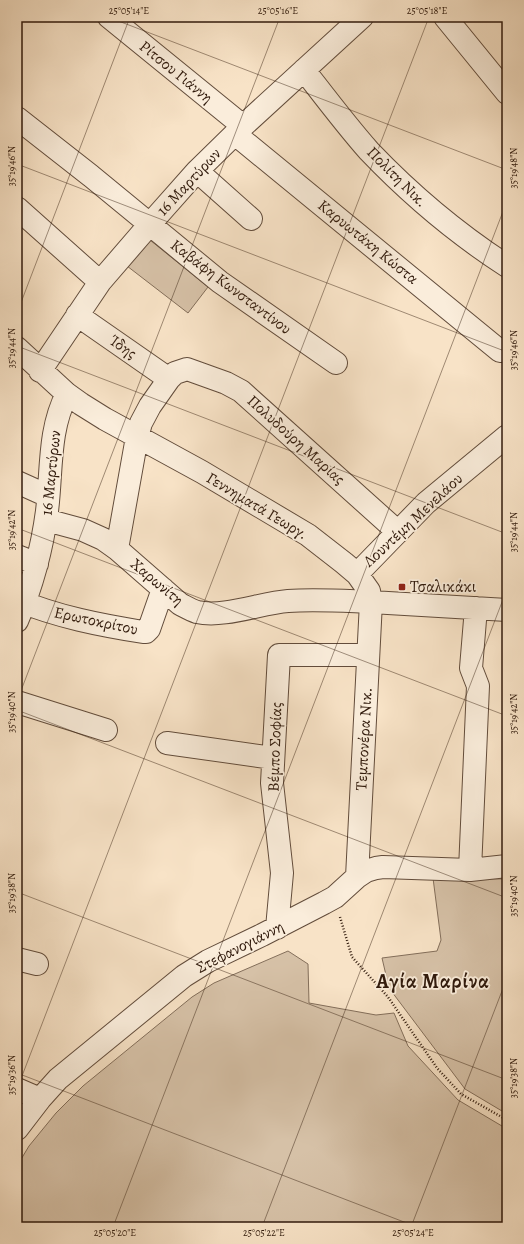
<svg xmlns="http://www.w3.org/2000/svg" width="524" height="1244" font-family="Alegreya,serif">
<rect width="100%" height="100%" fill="#f8e3c7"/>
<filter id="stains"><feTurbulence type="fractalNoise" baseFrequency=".005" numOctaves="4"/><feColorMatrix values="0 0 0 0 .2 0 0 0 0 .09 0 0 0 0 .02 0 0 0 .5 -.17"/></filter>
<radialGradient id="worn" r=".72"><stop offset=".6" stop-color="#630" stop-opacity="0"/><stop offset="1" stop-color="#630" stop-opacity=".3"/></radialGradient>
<!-- green -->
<path fill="#d6c1a7" stroke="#836e5a" d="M150,240L208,287L188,313L127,266Z
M433,878L507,879V1114L465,1089L389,988L382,958L437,951L441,940Z
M288,951L308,964L309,1003L376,1015L394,1013L408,1046L458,1100L507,1129V1227H17V1166L29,1146L56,1113L83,1086L192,997L214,983Z"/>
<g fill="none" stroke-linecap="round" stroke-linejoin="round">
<!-- minor casing -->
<g stroke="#624c3b" stroke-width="24">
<path id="minor" d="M109,17L243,126
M445,17L507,93
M304,70C325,97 346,125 369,151C411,195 456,233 507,266
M17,118L91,176L220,282L336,363
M235,134L500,351
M197,171L251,219
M17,208L100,282
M77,315L169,379
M17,348L67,394L81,404L105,419L202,472L308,535L344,563L357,574L369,591L371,602L507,610
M40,371L100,282L150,224L197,171L243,126L362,17
M17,482L48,496
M46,520L83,530L103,539L117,549L180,604C186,607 191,610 197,612C224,618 261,603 288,601C316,599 344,601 371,602L357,877
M117,549L137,437L141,423L150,406L169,379L175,373L187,369L226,383L241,391L398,532
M17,556L37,564
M357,574L426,503L507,436
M17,600C58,617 100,625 143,632H146L149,629L163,589
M17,621C32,586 42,549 47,511C52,472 48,430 67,394
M17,702L106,730
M167,743L273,758
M470,870L478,686L471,668L476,608
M277,928L282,873L272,783L279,655H368
M17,959L37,964
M17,1089L40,1099
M17,1129L40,1099L58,1079L184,976L208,961L262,935L324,903L335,897L357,877L366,871L376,868L383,867L470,870L507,866"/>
</g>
<!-- path -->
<path stroke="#301a0c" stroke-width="2.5" stroke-dasharray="1 2" stroke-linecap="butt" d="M340,917L352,957L388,997L437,1068L461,1094L507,1120"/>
<!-- minor -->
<use href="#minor" stroke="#faeddb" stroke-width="22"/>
</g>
<!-- ticks -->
<path fill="none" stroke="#301a0c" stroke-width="1" stroke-opacity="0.45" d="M108,17L507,170M17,164L507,352M17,313L130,17M17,346L507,534M17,528L507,716M17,701L280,17M17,710L507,898M17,892L507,1080M17,1073L417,1227M17,1089L429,17M113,1227L507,201M262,1227L507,589M411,1227L507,978"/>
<!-- markers -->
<rect fill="#8f2418" stroke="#faeddb" stroke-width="1.5" x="398" y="583" width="8" height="8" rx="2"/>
<g text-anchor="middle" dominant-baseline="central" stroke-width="3.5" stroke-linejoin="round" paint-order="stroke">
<!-- street labels -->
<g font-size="16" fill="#301a0c" stroke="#faeddb">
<text transform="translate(176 72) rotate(39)">Ρίτσου Γιάννη</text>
<text transform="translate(397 177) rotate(45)">Πολίτη Νικ.</text>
<text transform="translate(189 182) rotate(-47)">16 Μαρτύρων</text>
<text transform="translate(368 242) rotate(39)">Καρυωτάκη Κώστα</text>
<text transform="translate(231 287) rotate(37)">Καβάφη Κωνσταντίνου</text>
<text transform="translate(123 347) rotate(35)">Ίδης</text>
<text transform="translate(296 440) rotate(42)">Πολυδούρη Μαρίας</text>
<text transform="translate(51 473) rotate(-84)">16 Μαρτύρων</text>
<text transform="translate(257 506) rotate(31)">Γεννηματά Γεωργ.</text>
<text transform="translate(413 520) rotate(-43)">Λουντέμη Μενελάου</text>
<text transform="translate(157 582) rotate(40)">Χαρωνίτη</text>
<text transform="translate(96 621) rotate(12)">Ερωτοκρίτου</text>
<text transform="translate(364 739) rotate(-87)">Τεμπονέρα Νικ.</text>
<text transform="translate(275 747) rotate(-88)">Βέμπο Σοφίας</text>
<text transform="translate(240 947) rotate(-27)">Στεφανογιάννη</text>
</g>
<!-- poi labels -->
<g font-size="16" fill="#301a0c" stroke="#faeddb" text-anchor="start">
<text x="410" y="587">Τσαλικάκι</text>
</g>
<!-- district labels -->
<g font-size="20" font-weight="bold" letter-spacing="1" fill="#301a0c" stroke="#faeddb">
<text x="433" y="981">Αγία Μαρίνα</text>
</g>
</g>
<!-- margin -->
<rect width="524" height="1244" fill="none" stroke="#f8e3c7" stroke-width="44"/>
<rect x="22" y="22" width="480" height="1200" fill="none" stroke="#301a0c" stroke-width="1.5"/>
<g font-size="10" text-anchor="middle" fill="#301a0c">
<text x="129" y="14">25°05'14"E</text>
<text x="278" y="14">25°05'16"E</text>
<text x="427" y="14">25°05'18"E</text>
<text transform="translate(11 166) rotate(-90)" y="4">35°19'46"N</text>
<text transform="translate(513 168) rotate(-90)" y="4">35°19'48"N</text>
<text transform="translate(11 348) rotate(-90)" y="4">35°19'44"N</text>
<text transform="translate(513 350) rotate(-90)" y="4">35°19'46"N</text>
<text transform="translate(11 530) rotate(-90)" y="4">35°19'42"N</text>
<text transform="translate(513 532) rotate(-90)" y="4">35°19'44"N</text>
<text transform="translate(11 712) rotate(-90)" y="4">35°19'40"N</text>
<text transform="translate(513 714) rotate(-90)" y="4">35°19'42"N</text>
<text transform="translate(11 893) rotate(-90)" y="4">35°19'38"N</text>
<text transform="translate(513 896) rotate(-90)" y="4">35°19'40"N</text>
<text transform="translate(11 1075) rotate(-90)" y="4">35°19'36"N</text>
<text transform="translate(513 1078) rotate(-90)" y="4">35°19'38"N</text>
<text x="115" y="1236">25°05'20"E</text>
<text x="264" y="1236">25°05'22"E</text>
<text x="413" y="1236">25°05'24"E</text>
</g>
<rect width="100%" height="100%" filter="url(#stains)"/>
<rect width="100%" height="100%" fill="url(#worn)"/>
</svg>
